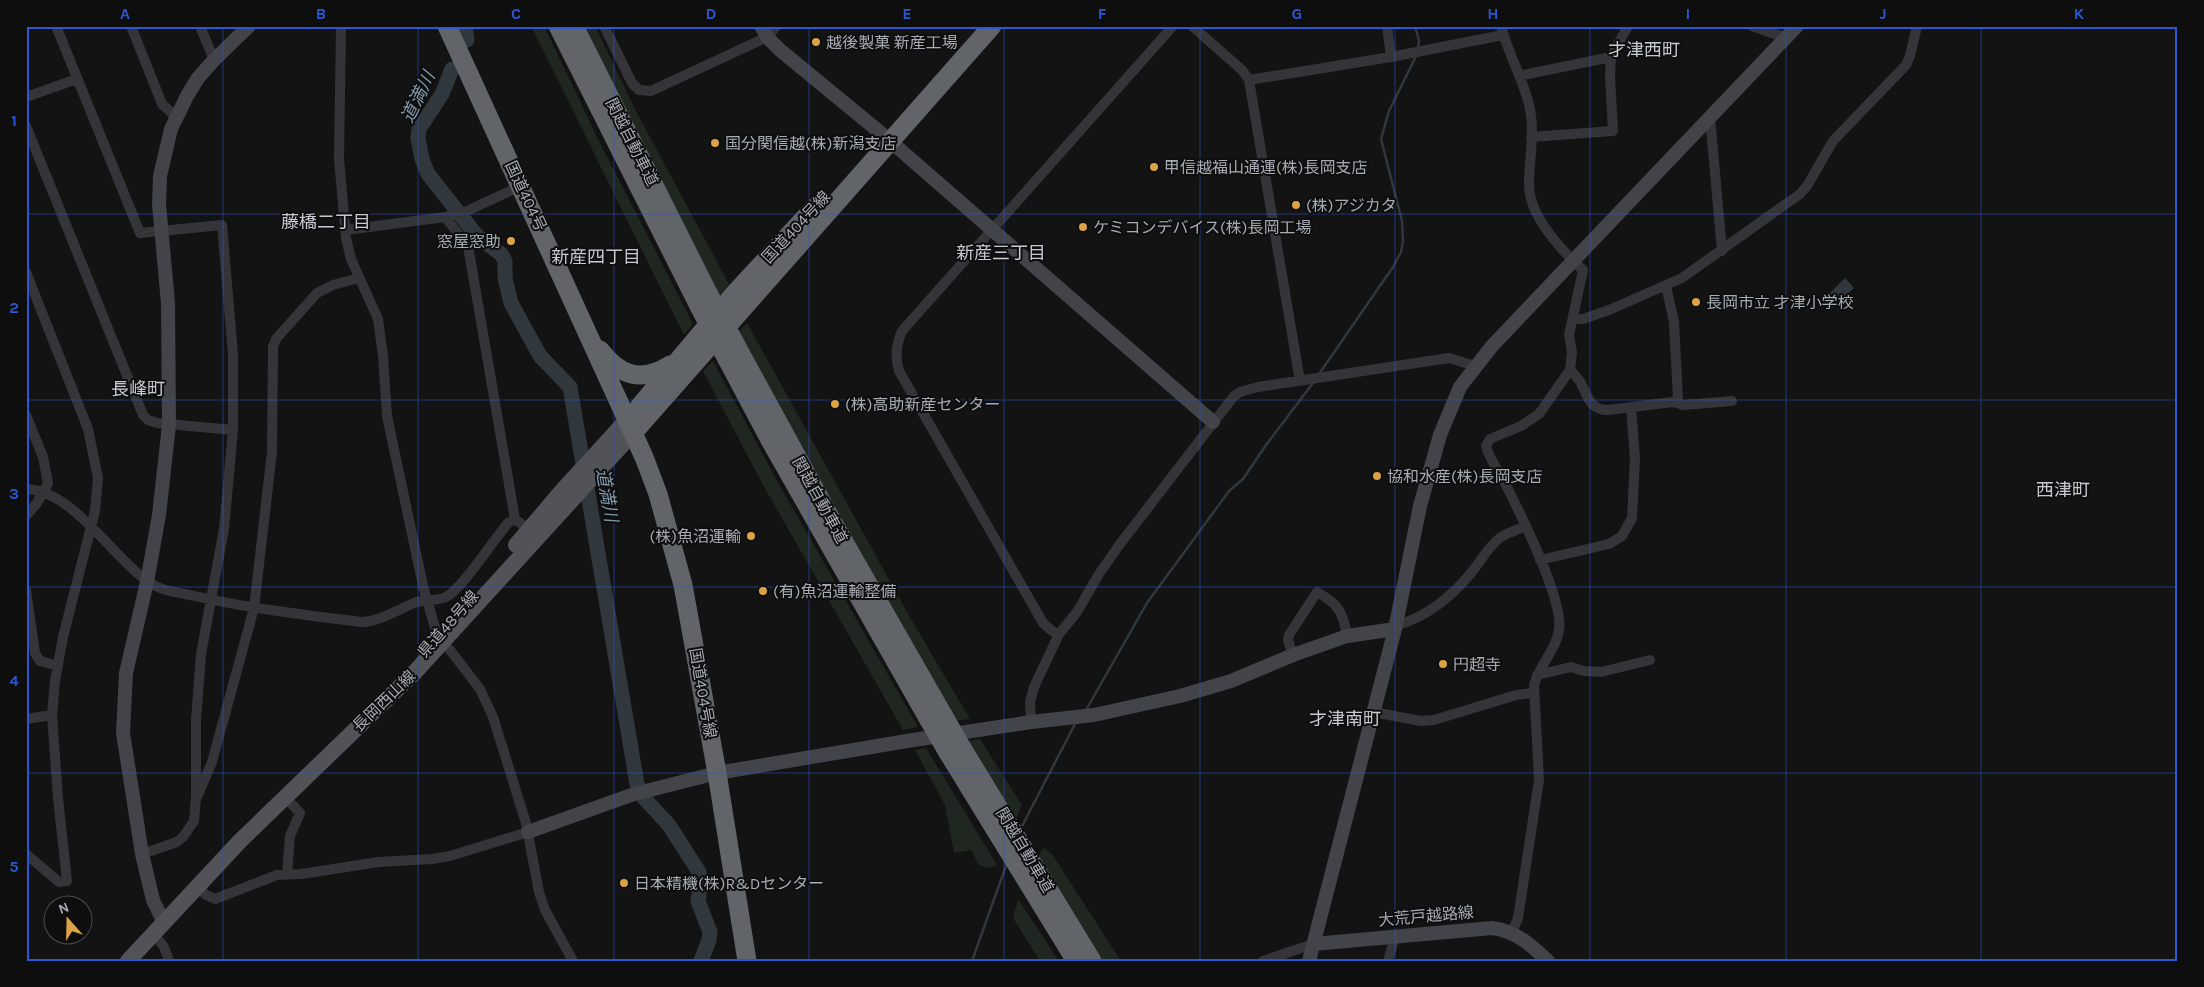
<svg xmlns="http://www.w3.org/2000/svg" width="2204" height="987" font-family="Karla,'Noto Sans JP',sans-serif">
<rect width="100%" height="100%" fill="#131314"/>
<!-- green -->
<path fill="#202620" d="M531,26H544L600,143L693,324L684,335Z
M582,26H595L636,111L729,284L718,297Z
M747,323L911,619L970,719L953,721L737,333Z
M713,361L775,477L918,727L903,730L763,485L703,371Z
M980,739L1022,805L1014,823L965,741Z
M926,748L997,865L989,868L979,865L971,850L954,853L945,805L915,750Z
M1044,848L1052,854L1121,961H1103L1035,859Z
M1018,899L1059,961H1040L1013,918Z"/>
<!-- water -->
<path fill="#30383d" d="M1845,278L1854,288L1831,309L1823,300Z"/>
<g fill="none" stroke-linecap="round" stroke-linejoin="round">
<!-- stream -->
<path stroke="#30383d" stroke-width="2.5" d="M1415,26L1419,41L1418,48
M1319,374L1393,267L1401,252L1403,241L1402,221L1381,139L1389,111L1416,56
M1086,710L1147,603L1229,491L1243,479L1266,445L1313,383
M1020,830L1076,722
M972,961L1007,863"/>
<!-- river -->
<path stroke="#30383d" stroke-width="15" d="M465,26L467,40
M452,69L442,94L419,129L418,138L422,159L428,174L477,236L501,254L505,261V278L511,303L540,356L570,387L637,784L642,796L669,825L699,872L700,888L698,901L710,932L709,940L701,961"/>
<!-- street -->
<path stroke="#353539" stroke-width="10" d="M56,26L140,233L222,225L233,354V430L224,529L201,654L196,720V797L194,821L183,837L177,842L142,854
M131,26L162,104L176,117
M200,26L214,60
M341,26L339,159L346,238L351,259L378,319L383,356L387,416L423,586L438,638L450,650L480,689L493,717L526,823L539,892L545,910L573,961
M604,26L632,83L639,90L651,91L767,37L777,26
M1192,26L1242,70L1249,80L1300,381
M1387,26L1391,57L1503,35
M1501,26C1508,54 1524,80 1530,109C1535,134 1529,160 1529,185C1529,216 1562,251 1583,270L1569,335L1572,352L1570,370L1539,414L1521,426L1490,439L1486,446C1489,459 1499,471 1505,483C1520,513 1564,600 1559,630C1557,648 1539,666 1534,685L1539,780L1518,918L1512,932
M1752,26L1786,38
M1519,76L1611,57
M1249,80L1391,57
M26,97L77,79
M1710,117L1722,251
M26,126L143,415L148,420L157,423L233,430
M1531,137L1613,131L1610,76L1611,57L1628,26
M445,217L468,246L515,519
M346,230L445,217L467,211L521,186
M26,272L88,429L98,478L95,511L63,637L55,681L52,715L58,798L67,881L59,882L26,854
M1574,319H1583L1609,310L1682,278L1800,194L1807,186L1833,141L1906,65L1910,56L1917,26
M1570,370C1574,374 1578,378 1581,383C1588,397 1590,410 1608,410L1673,402L1678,399L1674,322L1666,286
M1673,402L1683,405L1732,401
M26,415L43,457L48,483L37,503L26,516
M26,489C72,490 111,555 147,581C159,590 175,592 190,595C246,608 304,615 362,622C380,621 395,611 412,604C423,598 435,602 446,597C462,589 494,539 508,523L515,519L529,530
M1540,560L1609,544L1622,536L1632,518L1635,458L1631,407
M26,590L35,653L40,661L58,666
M1396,625C1425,619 1453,595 1471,573C1481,561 1488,546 1501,537C1509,532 1518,530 1526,526
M1059,634L1052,631L1043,623L899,371C895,356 896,345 902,331L1173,26
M1293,655L1288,640L1289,635L1317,592C1338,604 1343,611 1347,636
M1537,675L1571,667L1584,671L1601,672L1650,660
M1373,712L1421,721L1434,720L1516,695L1533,693
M26,719L52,715
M1031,722L1030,702L1034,687L1059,634L1077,612L1099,574L1120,544L1234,396L1240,392L1258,387L1449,358L1475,366
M197,797L212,762L254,608L272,452L273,347L276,339L317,293L333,285L359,278
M285,797L300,813L290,836L287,874
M198,887L206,895L215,899L277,875L301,874L379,862L432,859L450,856L528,832
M154,934L164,947L169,961
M1263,961L1313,944
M1388,961L1395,936"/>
<!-- secondary -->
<path stroke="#434449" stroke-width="14" d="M761,26L767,37L780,50L882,134L1213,422
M528,832L634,794L717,773L907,741L1031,722L1094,715L1180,696L1231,681L1293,655L1347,636L1395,629
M164,923L153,900L142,854L123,733L126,673L147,582L159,515L169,425L168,303L159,204L160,176L171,129L187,96L198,78L214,60L249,26
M1313,944L1492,928C1516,931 1531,945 1548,961
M1309,961L1395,629L1420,506L1440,435L1460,387L1492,346L1797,26"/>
<!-- primary -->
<path stroke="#515358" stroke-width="16" d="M516,545L561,492L626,421
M128,961L240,841L415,672L633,433"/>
<!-- highway -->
<path stroke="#616469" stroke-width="19" d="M447,26L644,457L658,494L683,585L717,773L747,961
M558,26L699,306
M574,26L709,295
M737,347L832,521L943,715
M600,350C620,376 641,383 670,365
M727,359L770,440L929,720
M639,407L733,295L814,208
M633,433L992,26
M962,748L1092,961
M947,751L1076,961"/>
<!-- highway-bridge -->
<path stroke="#616469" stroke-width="19" d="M709,295L737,347
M699,306L727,359
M943,715L962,748
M929,720L947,751"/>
</g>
<!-- grid -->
<path fill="none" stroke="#2b57d4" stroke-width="1" stroke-opacity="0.55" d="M223,26V961M418,26V961M614,26V961M809,26V961M1004,26V961M1200,26V961M1395,26V961M1590,26V961M1786,26V961M1981,26V961M26,214H2178M26,400H2178M26,587H2178M26,773H2178"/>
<!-- markers -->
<g fill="#dba345" stroke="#0e0e0f" stroke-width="2">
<circle cx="816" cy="42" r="5"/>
<circle cx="715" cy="143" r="5"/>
<circle cx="1154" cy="167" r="5"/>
<circle cx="1296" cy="205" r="5"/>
<circle cx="1083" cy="227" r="5"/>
<circle cx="511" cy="241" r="5"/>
<circle cx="1696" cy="302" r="5"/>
<circle cx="835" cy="404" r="5"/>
<circle cx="1377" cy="476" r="5"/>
<circle cx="751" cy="536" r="5"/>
<circle cx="763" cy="591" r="5"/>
<circle cx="1443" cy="664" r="5"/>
<circle cx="624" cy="883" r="5"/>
</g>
<g text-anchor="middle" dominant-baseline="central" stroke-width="4" stroke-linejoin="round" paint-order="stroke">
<!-- poi labels -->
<g font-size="16" fill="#a6abb3" stroke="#0e0e0f" text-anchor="start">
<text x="826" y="42">越後製菓 新産工場</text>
<text x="725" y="143">国分関信越(株)新潟支店</text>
<text x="1164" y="167">甲信越福山通運(株)長岡支店</text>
<text x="1306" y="205">(株)アジカタ</text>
<text x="1093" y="227">ケミコンデバイス(株)長岡工場</text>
<text x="501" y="241" text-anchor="end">窓屋窓助</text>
<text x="1706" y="302">長岡市立 才津小学校</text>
<text x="845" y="404">(株)高助新産センター</text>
<text x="1387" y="476">協和水産(株)長岡支店</text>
<text x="741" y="536" text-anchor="end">(株)魚沼運輸</text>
<text x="773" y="591">(有)魚沼運輸整備</text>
<text x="1453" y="664">円超寺</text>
<text x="634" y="883">日本精機(株)R&amp;Dセンター</text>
</g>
<!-- street labels -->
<g font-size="16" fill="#a6abb3" stroke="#0e0e0f">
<text transform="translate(632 142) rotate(63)">関越自動車道</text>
<text transform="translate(526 196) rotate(65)">国道404号</text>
<text transform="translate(796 227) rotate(-47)">国道404号線</text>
<text transform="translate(820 500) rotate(61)">関越自動車道</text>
<text transform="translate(448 624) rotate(-49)">県道48号線</text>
<text transform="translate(703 693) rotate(80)">国道404号線</text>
<text transform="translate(384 701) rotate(-44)">長岡西山線</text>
<text transform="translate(1025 850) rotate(59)">関越自動車道</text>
<text transform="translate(1426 916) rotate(-5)">大荒戸越路線</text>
</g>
<!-- neighbourhood labels -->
<g font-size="18" fill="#c7c9d0" stroke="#0e0e0f">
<text x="1644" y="50">才津西町</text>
<text x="326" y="222">藤橋二丁目</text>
<text x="1001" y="253">新産三丁目</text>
<text x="596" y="257">新産四丁目</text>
<text x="138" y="389">長峰町</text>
<text x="2063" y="490">西津町</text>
<text x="1345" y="719">才津南町</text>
</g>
<!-- water labels -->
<g font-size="18" font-style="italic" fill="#8199aa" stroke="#0e0e0f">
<text transform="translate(418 97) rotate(-64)">道満川</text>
<text transform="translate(607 495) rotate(80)">道満川</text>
</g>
</g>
<!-- border -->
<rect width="2204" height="987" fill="none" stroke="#0e0e0f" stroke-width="55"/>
<!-- north arrow -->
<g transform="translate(68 920) rotate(340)"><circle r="24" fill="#0e0e0f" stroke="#4b4d51"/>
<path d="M0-4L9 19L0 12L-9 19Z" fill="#dba345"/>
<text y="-8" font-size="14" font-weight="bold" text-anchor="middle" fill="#a6abb3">N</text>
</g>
<rect x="28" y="28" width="2148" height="932" fill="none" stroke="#2b57d4" stroke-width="2"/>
<g font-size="16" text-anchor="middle" font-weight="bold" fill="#2b57d4">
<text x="125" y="19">A</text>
<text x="321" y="19">B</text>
<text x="516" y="19">C</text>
<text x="711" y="19">D</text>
<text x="907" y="19">E</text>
<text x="1102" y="19">F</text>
<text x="1297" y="19">G</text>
<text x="1493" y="19">H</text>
<text x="1688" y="19">I</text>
<text x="1883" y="19">J</text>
<text x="2079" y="19">K</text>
<text x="14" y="126">1</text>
<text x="14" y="313">2</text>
<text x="14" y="499">3</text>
<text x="14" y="686">4</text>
<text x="14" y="872">5</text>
</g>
</svg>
